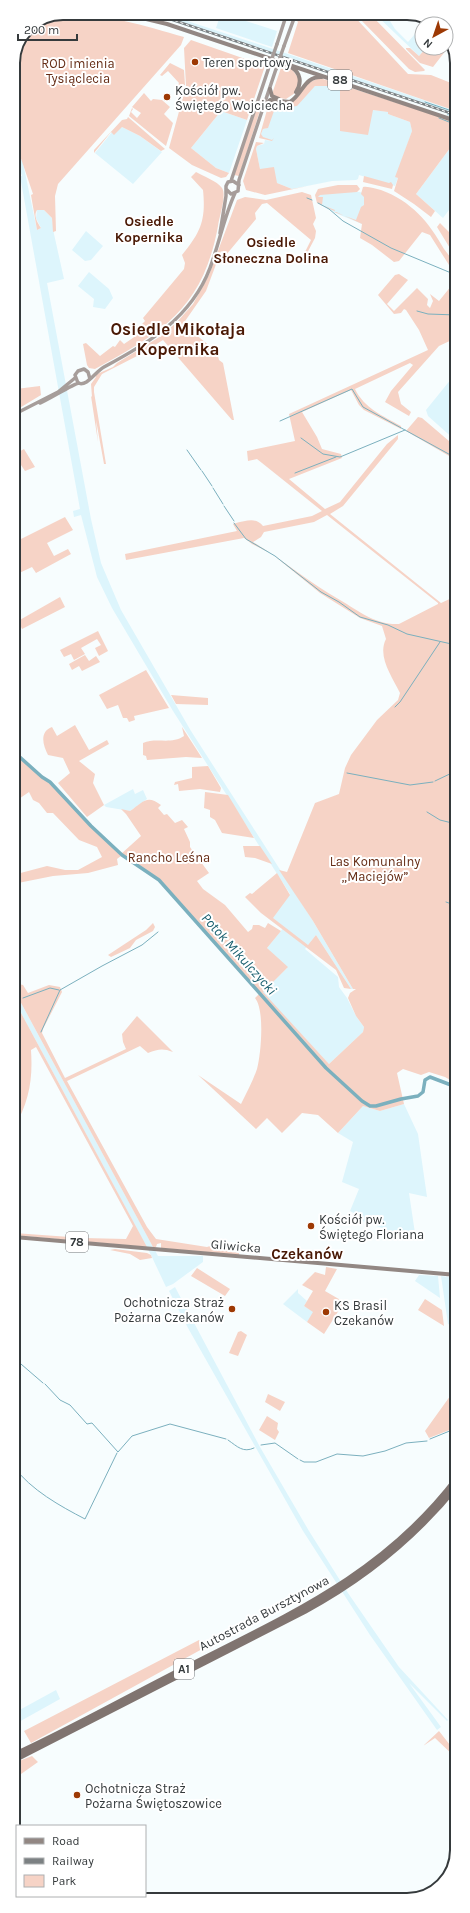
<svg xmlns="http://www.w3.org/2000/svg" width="470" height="1913" font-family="Karla,sans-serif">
<rect width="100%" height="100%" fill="#f7fdfe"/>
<!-- built -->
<path fill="#ddf5fc" d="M147,13H163L285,53L456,111V116Z
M221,13L277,31L272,47L216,28Z
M374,13H385L395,29L408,42L422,26V48H426L419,56Z
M315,86H330L340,88L373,110L389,112L388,114L410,122L412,131L396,177L398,178L395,186L359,175L358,179L356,180L332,181L292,189L277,183L260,169L256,149L257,146L264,144L265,140L272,141L262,137L261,134L263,129L267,128L273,111L271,110L272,107L292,108Z
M221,111L247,120L229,173L216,168L191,148Z
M122,127L140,136L162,152L133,184L95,153L112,132Z
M13,140L23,163L37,230L41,228L36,218L37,210H44L52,218L54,234L64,279L47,283L91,519L101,563L121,610L191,731L313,921L353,989H351L316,935L305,949L338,977L339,987L347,998L356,1016L364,1027L363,1032L329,1064L262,992L287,968L267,948L284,927L272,918L290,894L173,711L112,608L97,577L81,515L74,517L73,511L80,509L20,176H22L13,151Z
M456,140V212L454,211L453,213L449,210L443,218L416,194Z
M352,191L366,193L362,224L335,213L319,203L318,197L320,194Z
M86,231L103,246L91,260L85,261L72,250Z
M89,272L109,289L113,298L105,309L93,307L94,299L78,286Z
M456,373V441L428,416L426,410Z
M133,789L135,794L143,790L147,799L130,811L106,807L104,805Z
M13,988L158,1256H203V1262L173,1284L166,1287L151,1255L13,998Z
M404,1104L418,1134L427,1197L409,1193L416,1240L354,1218L356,1214L350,1211L359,1189L342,1182L353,1142L338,1133L363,1106L380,1111Z
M419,1275L438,1276L440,1298L415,1281Z
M441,1276L457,1278V1320L452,1326L448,1324Z
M175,1287L260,1447L309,1531L348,1593L399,1667L448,1720L447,1721L409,1683L441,1727L437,1730L370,1635L303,1531L188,1328L169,1291Z
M298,1289V1293L307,1301L304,1306L314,1312L307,1322L283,1304Z
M56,1690L60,1699L17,1723L14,1713Z"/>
<!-- green -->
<path fill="#f6d3c6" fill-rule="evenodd" d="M63,13C104,13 145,26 184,37L181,45L58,184L55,196L56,231L53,232L52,218L44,210H37C33,216 38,223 41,228L37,230L31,195L33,194L13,135V63L28,27Z
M299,13H351L408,74L431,75L456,85V111L288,53L298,22L296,20Z
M363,13H369L425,70L424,71L415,72L409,69L360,19Z
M191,40L265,66L247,120L221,111L191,148L216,168L229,173L226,177L221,178L192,165L169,148L186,86L184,48Z
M446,41L450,45L433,67L420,63L406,49V48H410L419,56L426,48H446Z
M170,63L184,70L185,85L179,87L178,85L179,83L168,71L162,76L160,75Z
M282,65L291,68L299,79L295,93L286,99L279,98L272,94Z
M320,78L456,122V140L416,194L435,211L431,217L414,204L394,191L398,178L395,177L412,131L410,122L388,114V112L373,110L368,135L340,131V88L330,86H315L297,106L283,108L272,107L271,110L274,111L268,128L263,129L261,134L263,137L272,140L274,138L272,141L259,138L269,103H289L307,83Z
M144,93L151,101L153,99L162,100L170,107L164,114L173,123L166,146L129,116L132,108L133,109L131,112L137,118L141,113L132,107Z
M264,98L239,176L234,175L258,104Z
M128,117L165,149L161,151L140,136L122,127L114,135L111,132L94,153V150L122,120L127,119Z
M256,142L264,143L257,146L256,149L260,169L274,167L277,183L292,189L308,186L265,195L246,190L243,181Z
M196,172C203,176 217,181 222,188C227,195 219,217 218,226C203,308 163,332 95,369L89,368L87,365L83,344L86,343L100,356L113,346L115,347L120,340L124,344L146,329L142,324L145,321L143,318L184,269L185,263L182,255C201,232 206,220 203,190L191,177Z
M364,176L389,183L391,182L393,185L392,189L363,182Z
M338,185H357L360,189L357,192L320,195L318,197H323L322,205L335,210L334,212L356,220L361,207L364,205V197L361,194L363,187C369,186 375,189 381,190C411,201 429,222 444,249C447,253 451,257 452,262L449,265L430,235L422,232L399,261L394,262L372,245L360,238L362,224L317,203L315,195L318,189Z
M302,192L311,195L316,218L313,224L316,231L315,238L305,257L303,256L311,240L267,203L262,204L255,213L256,219L226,255L221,251L206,291L183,324L217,352L219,360L223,363L234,420H232L163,340L139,355L102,374L94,387V392L106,464H104L96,420L98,442L91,396L92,397L91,384L96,377L95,375L113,367L117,363L161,336L177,322L193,304L209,275L237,200L245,197L266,200Z
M440,223L453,236L450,242L456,247V258L437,227Z
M399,274L408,280L387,304L394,311L417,288L428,299L427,305L430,308L433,301L430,294L439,301L456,280V338L439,346L398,392L401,404L411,412L409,416L385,402L391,391L413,365L410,363L355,389C364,408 383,416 401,426V429L364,410L359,405L351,390L302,412L317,437L322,449L341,454L342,458L289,479L325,509L340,502L387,444L398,435V439L343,506L330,514L441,603L456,596L457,1084L445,1077L429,1072L421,1075L403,1069L397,1073L404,1104L380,1111L363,1106L338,1133L318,1115L302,1113L282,1133L267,1118L256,1129L198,1075L241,1104C247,1092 253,1081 257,1069C261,1054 265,1010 255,998L260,993L160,879L121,854L141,836L126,814L121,809L130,811C143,802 147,794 161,805L158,808L164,815L167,814L175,823L182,820L188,827L184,829L190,842V847L209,873L197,881L203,889L225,905L248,932L252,929L253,925H259L265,928L268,923L281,931L267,948L288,967L263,992L329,1064L363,1032L364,1027L356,1016L348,998L350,993L356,989H353L313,921L279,870L287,872L315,803L339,794L345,768L351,755L377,720L398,700L400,693C392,677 377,656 386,639L382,626L360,618L320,593L272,554L252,544L244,538L126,560L125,554L237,531L233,524L236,523C246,521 256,517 263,526L312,516L322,511L257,459L248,461L247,451L295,441L289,414L428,350L419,330L406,310L404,309L401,313L394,314L378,295L395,275ZM327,515L438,603V604L399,624C375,625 359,611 340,600C309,583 283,560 253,542L261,537L264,532L314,522Z
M16,363V389L40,386L41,395L13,412V364Z
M418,417L422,418L456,447V460L406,431Z
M24,449L35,467L25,471L21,465L13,469V455Z
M65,517L73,530L47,543L54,556L68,549L71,554L36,573L32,567L13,576V568L18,565L13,556V543Z
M60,597L65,607L22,629L18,621Z
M98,631L108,651L99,656L95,648L101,645L97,639L81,648L85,654L74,660L71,654L64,657L60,650Z
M85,655L89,661L96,656L100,662L82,671L79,666L72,670L69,664Z
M146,670L169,708L134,716L135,720L129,722L127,718H123L118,705L107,709L99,695Z
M171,695L208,698V705L176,704Z
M75,725L89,750L107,740L109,744L79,761L95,774L93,783L104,805L87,817L58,783L70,773L63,758L48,755C43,745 39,732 52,727L57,736Z
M182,727L202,758L186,757L147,760L146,756L143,755V743C156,737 171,745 184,736Z
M13,752L40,776L50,783L90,826L121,856L117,859L118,865L88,873L53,876L13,884V875L47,866L65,870H78L102,857L97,847L79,840L53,813H47L39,803L33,800L29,792L13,803Z
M208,766L221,788L220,792L200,789L179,791L178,784L174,785L175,782L192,778V767Z
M205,792L228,795L254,838L222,833L215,820L210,817V810L204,808Z
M243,846H260L272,864L255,858L245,857Z
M277,873L290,895L273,918L308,945L316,935L351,989L344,988L336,970L261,913L245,897L250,893L252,894Z
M153,923L155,927L153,931L136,940L130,948L111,957L108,955L146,930Z
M13,973L19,984L23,985L28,993L49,985L60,987L62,992L43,1029L42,1033L65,1078L126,1049L123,1042L122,1034L137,1016L173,1052C163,1048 158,1049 148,1053L140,1046L67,1081L147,1227L156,1239L207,1247L219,1243L221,1250L239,1253V1255L161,1248V1243L157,1244L156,1247H153L13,988Z
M13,998L147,1247L14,1235V1233L84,1238L126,1239L133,1226L36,1047L31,1050C33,1081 29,1101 14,1129Z
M115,1249L147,1253L151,1255L152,1258L140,1260L130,1254L110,1250Z
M326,1267L337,1269L325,1291L344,1302L324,1334L307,1322L313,1312L304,1306L313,1291L302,1285L315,1272L325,1275Z
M197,1268L230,1289L225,1296L191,1276Z
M425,1299L442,1310L444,1326L418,1310Z
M241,1331L247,1335L238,1356L229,1353L238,1332Z
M453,1392L457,1427L429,1438L425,1431Z
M268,1394L285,1402L280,1411L265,1402Z
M267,1416L278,1423L277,1429L279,1432L275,1440L259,1430Z
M199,1640L204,1648L31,1743L24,1731Z
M439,1731L457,1754V1770L452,1762L456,1758L435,1738L423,1746Z
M32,1756L38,1762L14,1779V1763Z"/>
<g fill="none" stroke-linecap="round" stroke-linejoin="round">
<!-- stream -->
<path stroke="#7bb0be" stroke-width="1" d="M425,102L449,110
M448,115V114
M439,118L454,124
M307,198L312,200
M318,203L329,209L343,221L391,248L456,275
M417,311L428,314L456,315
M280,421L352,389L363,407L456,458
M301,438L323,454L340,457L405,430
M187,450L201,470
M202,471L212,486
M295,473L336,457
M213,488L223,504
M224,506L234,521
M234,523L246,539L275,556L321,592L339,602L360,617L388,625L407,634L456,645
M452,704H456
M395,707L400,702L440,642
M347,773L410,785L433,782
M435,781L456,771
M427,812L440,820L452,823
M454,825H456
M446,902L457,906
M23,998L50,988L59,990
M41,1032L60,990L102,966L142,945L158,932
M14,1358L43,1383
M45,1384L60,1400L70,1405L87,1424L92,1423L118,1452L132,1436L170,1424L226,1439
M430,1439L457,1428
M228,1440C238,1447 243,1453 254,1448
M261,1445L275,1443L298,1459
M300,1460L304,1462H316L337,1454L363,1456L385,1451L406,1443L427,1441
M14,1467C31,1490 60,1506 85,1519L117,1453
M14,1823L20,1826
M87,1896L90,1900
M123,1900L126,1896"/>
<!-- river -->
<path stroke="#7bb0be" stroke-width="3.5" d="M13,751L42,777L50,782L91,826L122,855L159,880L326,1068L362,1101L370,1106H376L401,1099L418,1096L423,1092L425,1080L430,1077L451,1085L457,1089"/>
<!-- secondary -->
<path stroke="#a69d9a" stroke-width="3.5" d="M277,44L287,13
M284,46L296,13
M231,181L269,67
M226,189L231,194L238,191L239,180L276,69
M220,233L226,196V186L228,182L233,181L239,185
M90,379L88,372L84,369L78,371L75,375L78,383C87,387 95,372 104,367C149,343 191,318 210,268C219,244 224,217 235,193
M40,403C48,400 73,384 79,383
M13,415L58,392L75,378"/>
<!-- primary -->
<path stroke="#928783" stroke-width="4" d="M109,13L138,17L167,24L456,121
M291,67C301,73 302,83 296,92
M270,89L272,96L279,99
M263,109L270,100L290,102C303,94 304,76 322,77
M14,1237L457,1275"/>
<!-- motorway -->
<path stroke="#807470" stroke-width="5.5" d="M14,1755C73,1728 129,1696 187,1667C291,1614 384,1574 457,1478
M14,1760L305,1611C364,1579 415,1538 457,1486"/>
<!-- rail casing -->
<g stroke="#7c8183" stroke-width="2.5">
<path id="rail" d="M152,13L456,115"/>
</g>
<!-- rail -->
<use href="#rail" stroke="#fff" stroke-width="1" stroke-dasharray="3" stroke-linecap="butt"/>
<!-- secondary-bridge -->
<path stroke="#a69d9a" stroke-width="3.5" d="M269,67L277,44
M276,69L284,46"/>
</g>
<!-- markers -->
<g fill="#9d3904" stroke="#fff" stroke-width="1.5">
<circle cx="195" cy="62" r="4"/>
<circle cx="167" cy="97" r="4"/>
<circle cx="311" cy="1226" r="4"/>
<circle cx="232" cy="1309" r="4"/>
<circle cx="326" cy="1312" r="4"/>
<circle cx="77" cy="1795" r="4"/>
</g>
<g text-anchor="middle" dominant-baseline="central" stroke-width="4" stroke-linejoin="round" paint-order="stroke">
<!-- shield labels -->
<g fill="#fff" stroke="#727576" stroke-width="1">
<rect x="328" y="70" width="24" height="20" rx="3"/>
<rect x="66" y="1232" width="22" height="20" rx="3"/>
<rect x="174" y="1659" width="20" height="20" rx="3"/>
</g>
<g font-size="12" font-weight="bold" fill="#353a3c">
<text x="340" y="80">88</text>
<text x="77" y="1242">78</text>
<text x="184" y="1669">A1</text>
</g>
<!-- poi labels -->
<g font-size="13" fill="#353a3c" stroke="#fff" text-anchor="start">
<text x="203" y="62">Teren sportowy</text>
<text x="175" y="90">Kościół pw.<tspan x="175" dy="15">Świętego Wojciecha</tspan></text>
<text x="319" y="1219">Kościół pw.<tspan x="319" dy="15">Świętego Floriana</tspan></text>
<text x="224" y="1302" text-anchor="end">Ochotnicza Straż<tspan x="224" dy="15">Pożarna Czekanów</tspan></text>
<text x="334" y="1305">KS Brasil<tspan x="334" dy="15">Czekanów</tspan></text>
<text x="85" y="1788">Ochotnicza Straż<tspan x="85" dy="15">Pożarna Świętoszowice</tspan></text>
</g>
<!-- park labels -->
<g font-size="13" fill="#652c15" stroke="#fff">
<text x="78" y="63">ROD imienia<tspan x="78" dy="15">Tysiąclecia</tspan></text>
<text x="169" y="857">Rancho Leśna</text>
<text x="375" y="861">Las Komunalny<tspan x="375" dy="15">„Maciejów”</tspan></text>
</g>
<!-- street labels -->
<g font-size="13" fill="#353a3c" stroke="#fff">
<text transform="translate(236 1246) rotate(5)">Gliwicka</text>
<text transform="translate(264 1613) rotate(-28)">Autostrada Bursztynowa</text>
</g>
<!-- neighbourhood labels -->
<g font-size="14" font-weight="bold" fill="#491804" stroke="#fff">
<text x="149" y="221">Osiedle<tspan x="149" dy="16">Kopernika</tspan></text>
<text x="271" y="242">Osiedle<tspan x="271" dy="16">Słoneczna Dolina</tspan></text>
</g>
<!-- water labels -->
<g font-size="14" font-style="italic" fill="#1b6070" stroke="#fff">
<text transform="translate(239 954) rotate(48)">Potok Mikulczycki</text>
</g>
<!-- quarter labels -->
<g font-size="15" font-weight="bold" fill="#491804" stroke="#fff">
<text x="307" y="1254">Czekanów</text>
</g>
<!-- district labels -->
<g font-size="17" font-weight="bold" fill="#491804" stroke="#fff">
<text x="178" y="329">Osiedle Mikołaja<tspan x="178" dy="20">Kopernika</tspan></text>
</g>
</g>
<!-- crop -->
<path d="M0 0H470V1913H0ZM63 20H407A43 43 0 0 1 450 63V1850A43 43 0 0 1 407 1893H63A43 43 0 0 1 20 1850V63A43 43 0 0 1 63 20Z" fill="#fff" fill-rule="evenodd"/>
<path fill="none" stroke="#353a3c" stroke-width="2" d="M63 20H407A43 43 0 0 1 450 63V1850A43 43 0 0 1 407 1893H63A43 43 0 0 1 20 1850V63A43 43 0 0 1 63 20Z"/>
<!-- legend -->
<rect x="16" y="1825" width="130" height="72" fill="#ffffff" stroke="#aeb0b1"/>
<rect x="24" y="1838" width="20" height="6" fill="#928783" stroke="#aeb0b1"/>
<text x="52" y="1845" font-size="12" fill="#353a3c">Road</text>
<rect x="24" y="1858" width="20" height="6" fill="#7c8183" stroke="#aeb0b1"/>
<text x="52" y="1865" font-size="12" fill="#353a3c">Railway</text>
<rect x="24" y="1875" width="20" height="12" fill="#f6d3c6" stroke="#aeb0b1"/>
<text x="52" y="1885" font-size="12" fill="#353a3c">Park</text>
<!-- north arrow -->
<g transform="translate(434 36) rotate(220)"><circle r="19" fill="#ffffff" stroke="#aeb0b1"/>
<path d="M0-3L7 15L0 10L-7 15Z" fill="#9d3904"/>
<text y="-6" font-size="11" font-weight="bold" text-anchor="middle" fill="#353a3c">N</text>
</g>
<!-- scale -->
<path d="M18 34v6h59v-6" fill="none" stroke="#353a3c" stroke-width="2"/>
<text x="24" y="34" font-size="12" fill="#353a3c" stroke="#ffffff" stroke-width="3" paint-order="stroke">200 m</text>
</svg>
